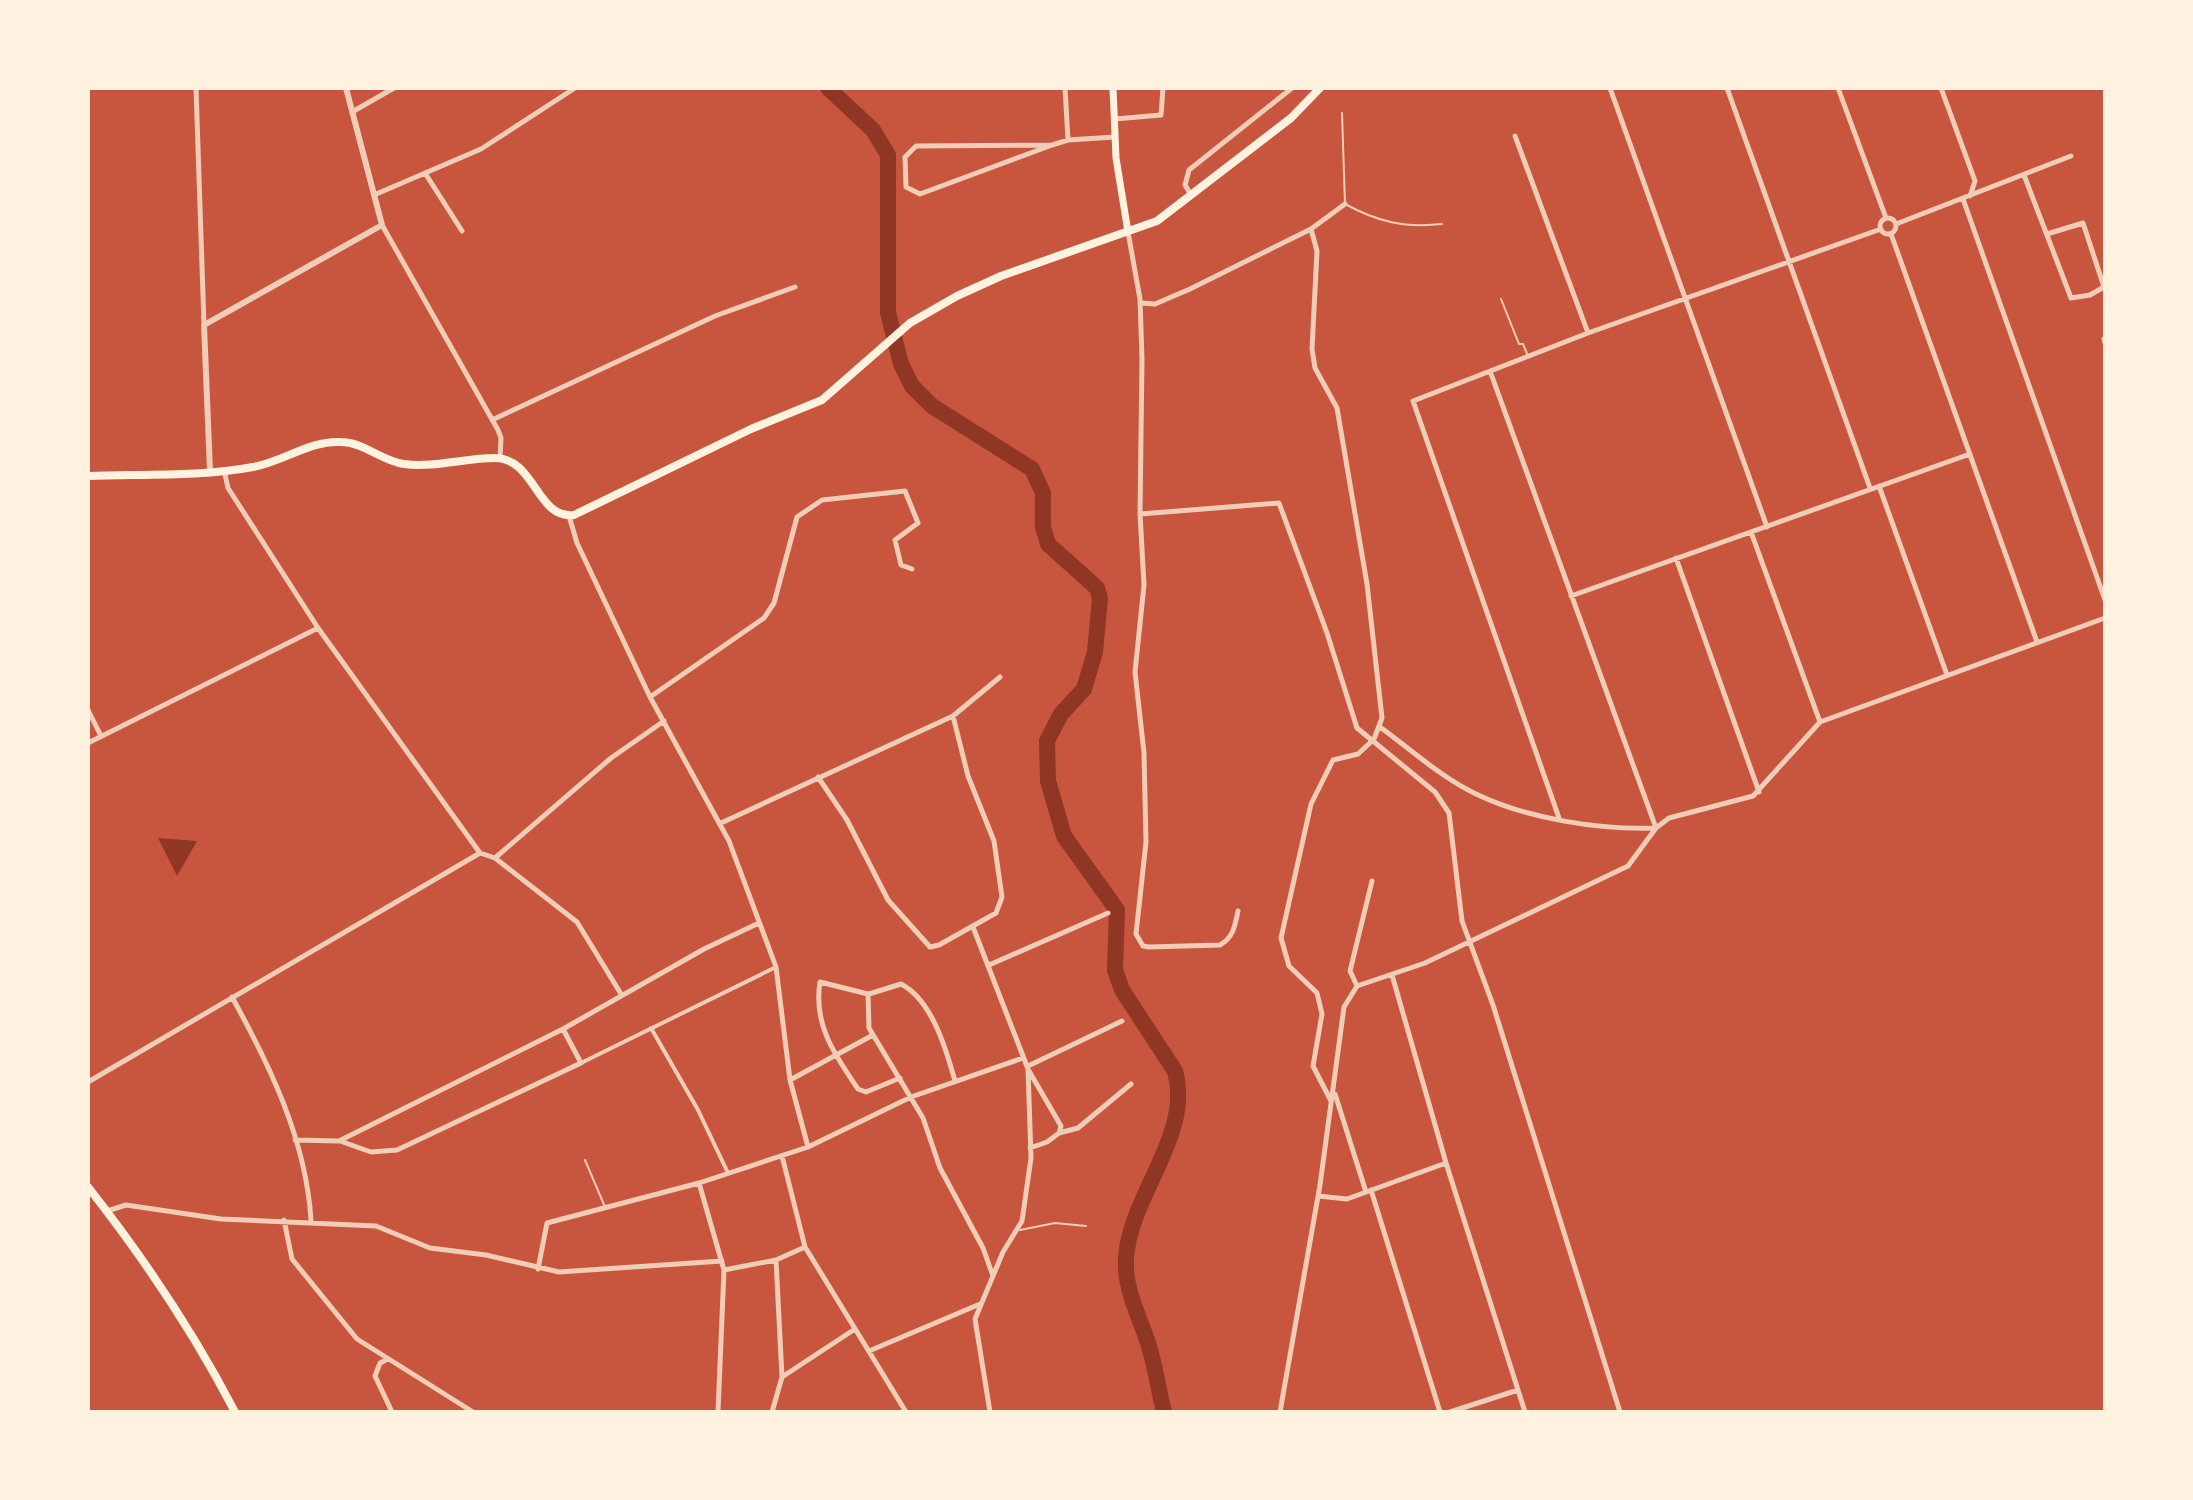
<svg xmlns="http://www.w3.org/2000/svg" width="2193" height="1500" font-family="Manrope,sans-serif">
<rect width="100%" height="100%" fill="#c8553d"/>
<!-- water -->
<path fill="#8f3625" d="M158,838L197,841L177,876Z"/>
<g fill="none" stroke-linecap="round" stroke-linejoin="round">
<!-- river -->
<path stroke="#8f3625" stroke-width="16" d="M828,88L873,130L888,155V313L901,364L912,386L932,406L1032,469L1043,493V527L1048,544L1097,588L1100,598L1095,652L1084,689L1061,714L1047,741L1048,781L1064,836L1117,910L1115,970L1122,990L1175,1071C1193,1135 1130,1195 1126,1258C1124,1288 1138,1313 1147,1340C1155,1363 1158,1388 1164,1412"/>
<!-- service -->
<path stroke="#f1ccb7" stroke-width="2" d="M1342,113L1345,204C1378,222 1404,228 1442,224
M1501,299L1519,344H1523L1528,356
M585,1160L605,1207
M1020,1230L1055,1223L1086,1226"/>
<!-- pedestrian -->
<path stroke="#f1ccb7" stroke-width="4" d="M651,1028L698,1110L728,1173
M581,1063L776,967"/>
<!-- minor -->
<path stroke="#f1ccb7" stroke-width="5" d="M196,88L204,325
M1065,88L1068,140
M1610,88L1767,527
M1727,88L1870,488
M1838,88L1886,218
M1941,88L1975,181L1970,196
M352,112L394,88
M1115,119L1161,115L1163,88
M1515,136L1588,333
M1052,145L920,194L906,187L905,157L916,146L1052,145L1068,140L1115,137
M425,173L462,231
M2024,175L2071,298L2090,295L2104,287L2083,223L2047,234
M374,195L481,149L575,88
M1191,195L1185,185L1189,170L1292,88
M1963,199L2105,600
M1880 226a8 8 0 1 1 16 0a8 8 0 1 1-16 0Z
M1896,224L2071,156
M382,225L498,430L501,438L500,458
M1311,229L1317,251L1312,349L1315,368L1337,408L1367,584L1382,718L1374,739L1358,754L1333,760L1311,804L1281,938L1289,966L1317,993L1322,1014L1313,1066L1331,1101
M1128,232L1140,299L1142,359L1140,514L1144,585L1135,672L1144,753L1146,842L1136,934L1143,946L1149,947L1220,945C1234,937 1235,925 1238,911
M1891,234L2037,642
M1140,303L1155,304L1190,289L1311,229L1345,204
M2104,339L2105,343
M492,420L715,316L795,287
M224,470L228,488L318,628L480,853
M1879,486L1947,675
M1140,514L1279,503L1327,633L1357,728L1435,792L1449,813L1462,921L1493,1005L1620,1412
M569,516L577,543L650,697L729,841L776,967L790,1080L808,1147
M1751,532L1820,722
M1676,558L1759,792
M1571,596L1970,454
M650,697L764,618L774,603L797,517L822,500L905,491L918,523L895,540L901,565L912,569
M88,710L101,736
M1380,727C1410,749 1442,778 1476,794C1528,819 1599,830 1656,828L1490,371
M88,743L318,628
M818,777L847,820L888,900L930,947L939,945L996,913L1002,897L994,841L968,776L953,716
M1559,818L1413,401L1588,333L1881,229
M721,823L953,716L1000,677
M480,853L495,858L577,922L621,994
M495,858L611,758L664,721
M973,927L1028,1069L1031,1158L1022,1221L1003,1252L975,1319L990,1412
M989,965L1108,913
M1392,975L1446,1163L1525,1412
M1357,986L1425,963L1628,866L1656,828L1669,818L1753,796L1820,722L2105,618
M1357,986L1350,971L1372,881
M869,994L901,984C932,1000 946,1049 955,1081
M232,997C270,1066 306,1140 311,1220
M1028,1066L1122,1021
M1029,1071L1061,1126L1059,1133
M900,1078L866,1092L858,1089C835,1055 813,1025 820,982L868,994L869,1028L923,1118L940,1168L983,1248L993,1276
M790,1080L873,1035
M88,1082L480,853
M1335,1094L1366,1192
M1059,1133L1078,1128L1131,1084
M295,1140L339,1141L563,1029L704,949L759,923
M340,1141L371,1152L397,1150L581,1063L563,1029
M1030,1148L1047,1142L1059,1133
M782,1156L805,1247L906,1412
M699,1183L724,1270L718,1412
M1371,1190L1440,1412
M1318,1196L1347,1199L1446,1163
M107,1211L126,1205L221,1219L376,1226L430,1248L486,1255L559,1272L722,1261
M284,1220L292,1259L357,1339L473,1412
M538,1269L547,1223L699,1183L808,1147L911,1097L1023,1058
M724,1270L776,1260L805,1247
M869,1351L980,1304
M388,1359L380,1363L375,1376L392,1412
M782,1377L855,1329
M772,1412L782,1377L776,1260
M1280,1412L1320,1185L1344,1007L1357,986
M1450,1412L1518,1390"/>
<!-- tertiary -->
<path stroke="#f1ccb7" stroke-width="6" d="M210,471L204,325L382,225L346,88"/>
<!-- secondary -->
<path stroke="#fff3e0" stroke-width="7" d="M1113,88L1116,158L1128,232"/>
<!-- primary -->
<path stroke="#fff3e0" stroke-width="8" d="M88,476C142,474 200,477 253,467C283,462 310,440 341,442C364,442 381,461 404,464C434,468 465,458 495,458C535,458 537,520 574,515L751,429L822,400L910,323L957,296L1001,276L1157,221L1291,118L1320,88
M88,1187C143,1257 194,1333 235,1412"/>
</g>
<!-- border -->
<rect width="2193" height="1500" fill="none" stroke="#fff3e0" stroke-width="180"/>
</svg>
